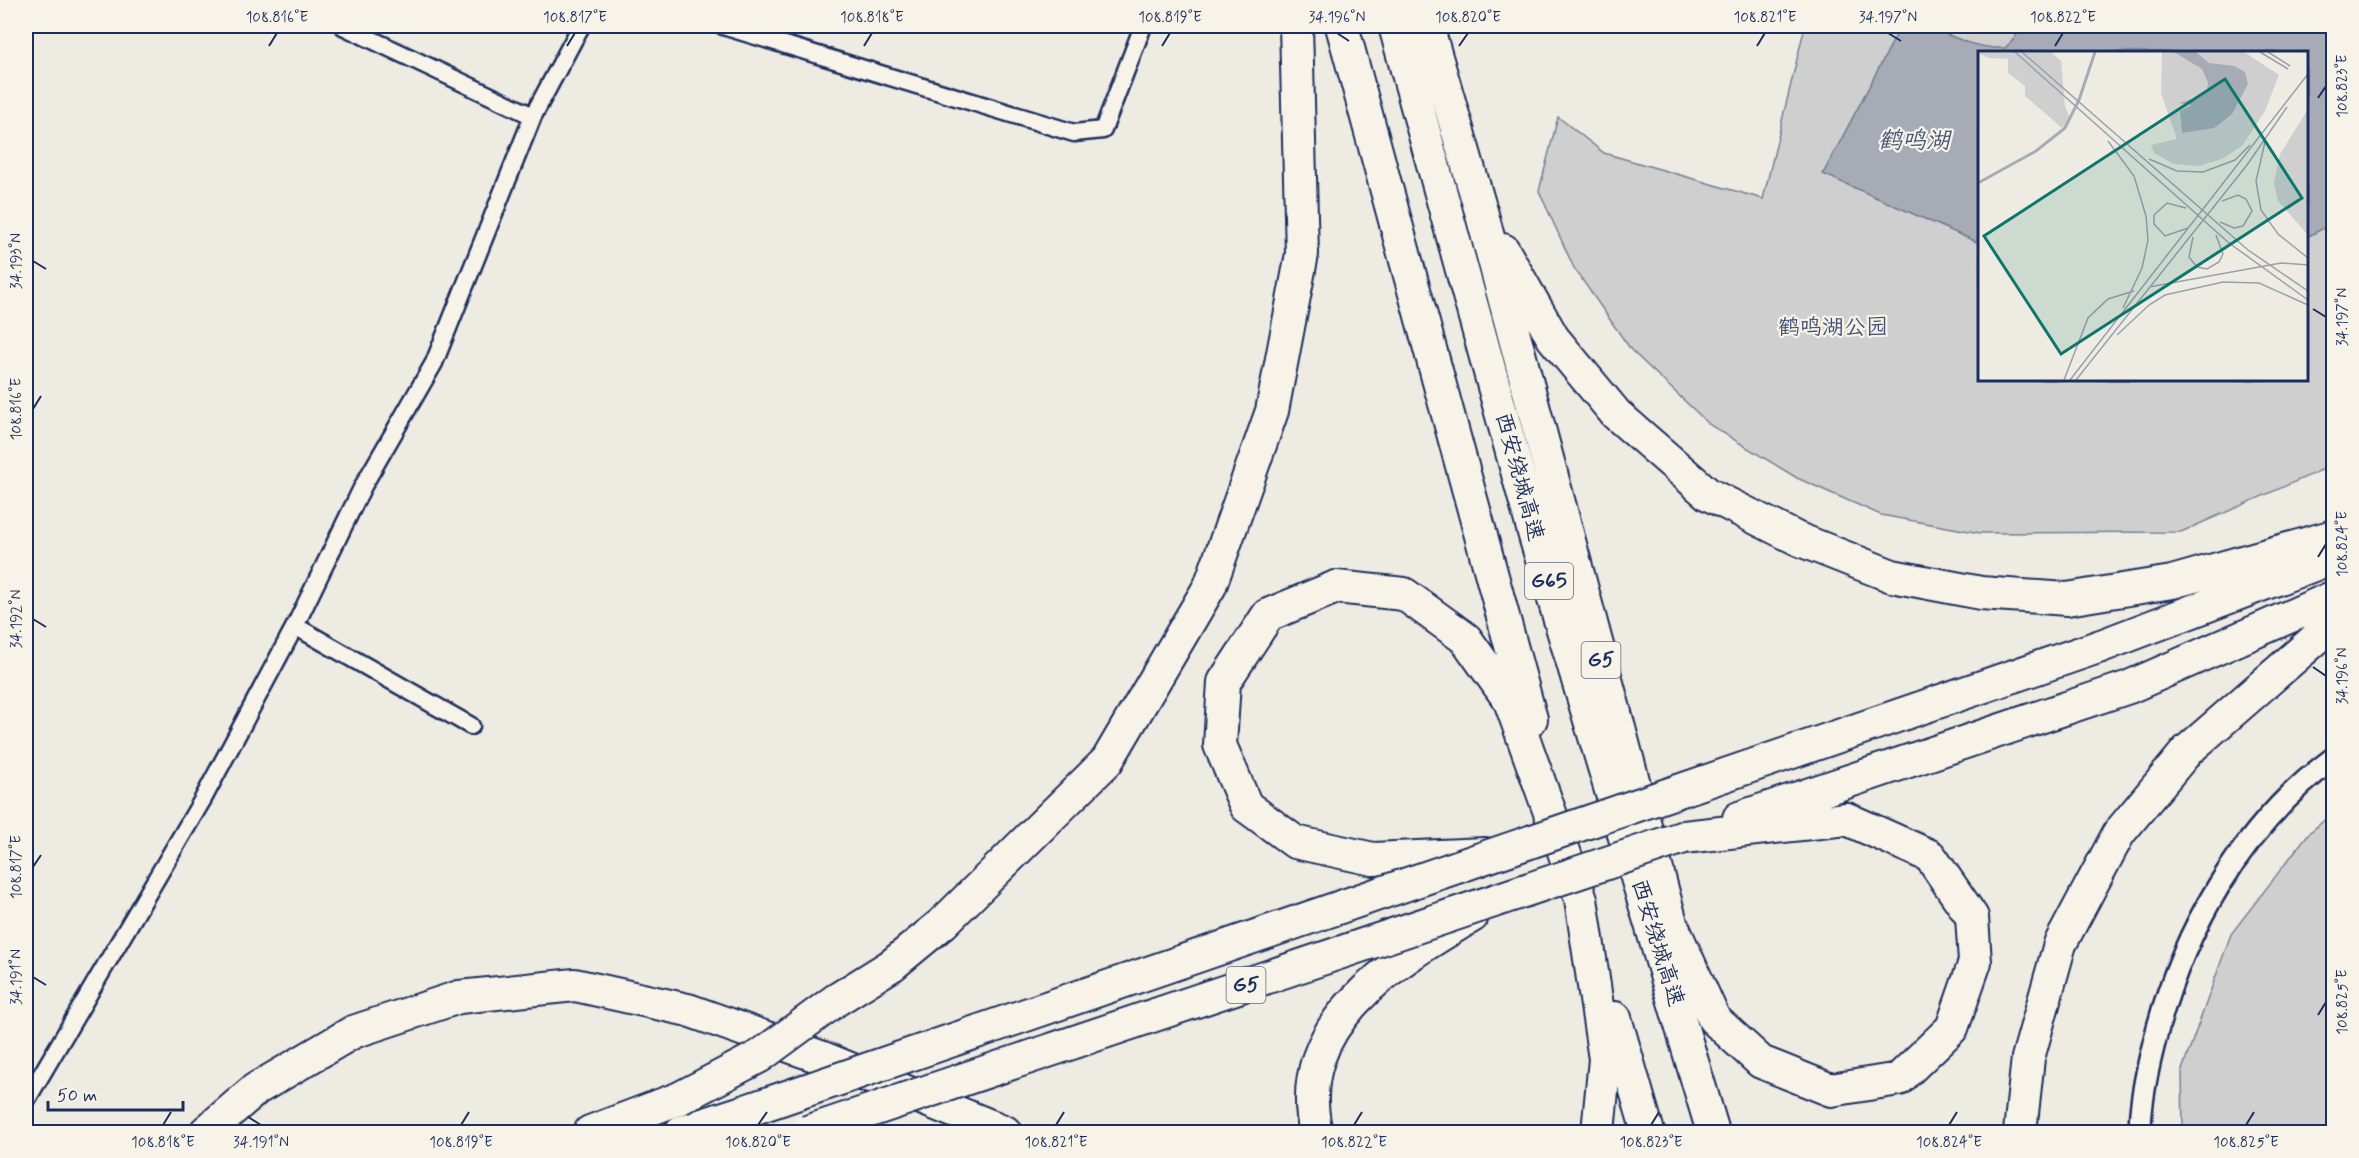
<svg xmlns="http://www.w3.org/2000/svg" width="2359" height="1158" font-family="Mynerve,'LXGW WenKai TC',sans-serif">
<rect width="100%" height="100%" fill="#eeebe2"/>
<filter id="ink" filterUnits="userSpaceOnUse"><feTurbulence type="fractalNoise" baseFrequency=".0167" numOctaves="2"/><feDisplacementMap in="SourceGraphic" scale="12" xChannelSelector="R" yChannelSelector="G"/><feConvolveMatrix kernelMatrix="1 2 1 2 8 2 1 2 1" color-interpolation-filters="sRGB"/></filter>
<g filter="url(#ink)">
<!-- green -->
<path fill="#cfcfcf" stroke="#757f96" stroke-width="1.5" fill-rule="evenodd" d="M1805,26H2333V465L2181,532L1980,533L1881,515L1797,478L1710,425L1631,350L1574,268L1539,191L1558,117L1604,153L1763,199ZM1980,52H2306V380H1980Z
M2333,813V1132H2183L2182,1070L2231,934L2309,833Z"/>
<!-- water -->
<path fill="#a6abb5" stroke="#6e7992" stroke-width="1.5" d="M1901,26C1909,26 1921,23 1929,27C1954,37 1976,49 2005,48L2014,39L2021,26H2333V223L2307,237L2306,52H1980L1979,243L1823,174Z"/>
<g fill="none" stroke-linecap="round" stroke-linejoin="round">
<!-- minor casing -->
<g stroke="#1b2f5e" stroke-width="21">
<path id="minor" d="M343,26L533,116
M723,26L1074,133L1103,130L1143,26
M295,626L471,726
M26,1101L203,799L295,626L363,486L434,363L533,116L581,26"/>
</g>
<!-- tertiary casing -->
<g stroke="#1b2f5e" stroke-width="26">
<path id="tertiary" d="M2140,1132C2140,1104 2146,1075 2153,1047C2179,936 2241,826 2334,758"/>
</g>
<!-- motorway casing -->
<g stroke="#1b2f5e" stroke-width="36">
<path id="motorway" d="M1342,26L1531,719
M1395,26L1535,536L1713,1132
M1427,26L1481,211L1671,923L1714,1019L1761,1062L1831,1090L1899,1079L1952,1028L1975,962L1972,917L1930,856L1847,819L1684,837
M1503,250L1553,338L1616,414L1708,494L1798,539L1892,576L1981,593L2067,599L2172,582L2334,536
M2101,646L2334,557
M1739,818L2129,687L2334,597
M1485,854L1373,859L1295,842L1246,806L1220,745L1224,682L1268,615L1336,587L1404,594L1466,639L1510,701L1581,899L1605,1059L1598,1132
M892,965L943,923L1107,761L1210,586L1272,411L1302,254L1296,26
M1615,1018L1648,1132
M206,1132L256,1089L353,1032L459,997L575,985L688,1010L823,1058L1005,1132
M590,1132L680,1098
M681,1132L743,1112
M1316,1132C1290,1024 1393,963 1472,916
M2020,1132L2028,1058L2060,944L2119,833L2187,751L2334,623"/>
</g>
<!-- minor -->
<use href="#minor" stroke="#f7f3e8" stroke-width="16"/>
<!-- tertiary -->
<use href="#tertiary" stroke="#f7f3e8" stroke-width="21"/>
<!-- motorway -->
<use href="#motorway" stroke="#f7f3e8" stroke-width="32"/>
<!-- motorway-bridge casing -->
<g stroke="#1b2f5e" stroke-width="36" stroke-linecap="butt">
<path id="motorway-bridge" d="M680,1098L760,1056L836,1000L892,965
M743,1112L2101,646
M807,1132L1684,837"/>
</g>
<!-- motorway-bridge -->
<use href="#motorway-bridge" stroke="#f7f3e8" stroke-width="32"/>
</g>
</g>
<!-- ticks -->
<path fill="none" stroke="#1b2f5e" stroke-width="2" d="M1337,33L1349,41M1888,33L1901,41M269,46L277,33M567,46L575,33M864,46L872,33M1162,46L1170,33M1459,46L1468,33M1757,46L1765,33M2055,46L2063,33M2318,98L2326,86M33,261L46,269M2313,309L2326,317M33,409L41,396M2318,557L2326,544M33,619L46,627M2313,667L2326,676M33,867L41,855M33,977L46,985M2318,1015L2326,1002M248,1117L261,1125M163,1125L171,1112M461,1125L469,1112M758,1125L767,1112M1056,1125L1064,1112M1354,1125L1362,1112M1651,1125L1659,1112M1949,1125L1957,1112M2246,1125L2254,1112"/>
<g text-anchor="middle" dominant-baseline="central" stroke-width="4.5" stroke-linejoin="round" paint-order="stroke">
<!-- shield labels -->
<g fill="#f7f3e8" stroke="#5d6a87" stroke-width="1.5">
<rect x="1525" y="563" width="48" height="36" rx="4.5"/>
<rect x="1581.5" y="642" width="39" height="36" rx="4.5"/>
<rect x="1226.5" y="967" width="39" height="36" rx="4.5"/>
</g>
<g font-size="21" font-weight="bold" fill="#1b2f5e">
<text x="1549" y="581">G65</text>
<text x="1601" y="660">G5</text>
<text x="1246" y="985">G5</text>
</g>
<!-- park labels -->
<g font-size="22" fill="#3f4f75" stroke="#f7f3e8">
<text x="1833" y="328">鹤鸣湖公园</text>
</g>
<!-- street labels -->
<g font-size="22" fill="#1b2f5e" stroke="#f7f3e8">
<text transform="translate(1519 477) rotate(75)">西安绕城高速</text>
<text transform="translate(1657 943) rotate(73)">西安绕城高速</text>
</g>
<!-- water labels -->
<g font-size="24" font-style="italic" fill="#455478" stroke="#f7f3e8">
<text x="1914" y="141">鹤鸣湖</text>
</g>
</g>
<!-- overview -->
<g transform="translate(1978 51)">
<rect width="330" height="330" fill="#eeebe2"/>
<path d="M73,1L83,10L87,55L92,67L84,77L47,45V35L30,22V8L11,7L0,2ZM184,1H266L301,24L287,60L264,95L244,108L221,115L196,113L176,102L173,94L199,88L183,42ZM330,58V184L300,150L296,132L302,103Z" fill="#cfcfcf"/>
<path d="M196,1H218L231,12L256,15L267,21L270,33L254,63L236,77L204,82L202,60L214,54L201,52L224,45L229,41L230,32L224,18Z" fill="#a6abb5"/>
<path fill="none" stroke="#a6abb5" stroke-width="3" d="M0,132L58,100L87,77L101,49L117,1"/>
<path fill="none" stroke="#9aa0ad" stroke-width="1.5" d="M37,1L251,192L330,249M44,1L270,199L330,240M282,1L310,18M290,1L312,15M130,90L156,125L168,165L170,189L164,217L145,257M287,91L278,130L283,159L300,183L330,207M171,108L199,120L225,121L257,109L272,94M208,157L189,152L176,164V173L187,185L210,177M242,171L256,177L265,175L274,160L268,148L260,144L244,150M215,186L211,206L219,216L229,218L241,211L245,203L238,184M171,236L303,212L330,214M139,284L171,254L187,244L245,231L281,232L330,254M86,329L110,267L130,248L156,240M92,329L330,23M98,329L269,114L309,56"/>
<path fill="#0f766e" fill-opacity="0.15" stroke="#0f766e" stroke-width="3" d="M247,28L324,147L83,303L6,185Z"/>
<rect width="330" height="330" fill="none" stroke="#1b2f5e" stroke-width="3"/>
</g>
<!-- margin -->
<rect width="2359" height="1158" fill="none" stroke="#f7f3e8" stroke-width="66"/>
<!-- scale -->
<path d="M48 1101v9h135v-9" fill="none" stroke="#1b2f5e" stroke-width="3"/>
<text x="57" y="1101" font-size="18" fill="#1b2f5e" stroke="#f7f3e8" stroke-width="4.5" paint-order="stroke">50 m</text>
<rect x="33" y="33" width="2293" height="1092" fill="none" stroke="#1b2f5e" stroke-width="2"/>
<g font-size="15" text-anchor="middle" fill="#1b2f5e">
<text x="277" y="22">108.816°E</text>
<text x="575" y="22">108.817°E</text>
<text x="872" y="22">108.818°E</text>
<text x="1170" y="22">108.819°E</text>
<text x="1337" y="22">34.196°N</text>
<text x="1468" y="22">108.820°E</text>
<text x="1765" y="22">108.821°E</text>
<text x="1888" y="22">34.197°N</text>
<text x="2063" y="22">108.822°E</text>
<text transform="translate(2342 86) rotate(-90)" y="5">108.823°E</text>
<text transform="translate(16 261) rotate(-90)" y="5">34.193°N</text>
<text transform="translate(2342 317) rotate(-90)" y="5">34.197°N</text>
<text transform="translate(16 409) rotate(-90)" y="5">108.816°E</text>
<text transform="translate(2342 544) rotate(-90)" y="5">108.824°E</text>
<text transform="translate(16 619) rotate(-90)" y="5">34.192°N</text>
<text transform="translate(2342 676) rotate(-90)" y="5">34.196°N</text>
<text transform="translate(16 867) rotate(-90)" y="5">108.817°E</text>
<text transform="translate(16 977) rotate(-90)" y="5">34.191°N</text>
<text transform="translate(2342 1002) rotate(-90)" y="5">108.825°E</text>
<text x="163" y="1147">108.818°E</text>
<text x="261" y="1147">34.191°N</text>
<text x="461" y="1147">108.819°E</text>
<text x="758" y="1147">108.820°E</text>
<text x="1056" y="1147">108.821°E</text>
<text x="1354" y="1147">108.822°E</text>
<text x="1651" y="1147">108.823°E</text>
<text x="1949" y="1147">108.824°E</text>
<text x="2246" y="1147">108.825°E</text>
</g>
</svg>
